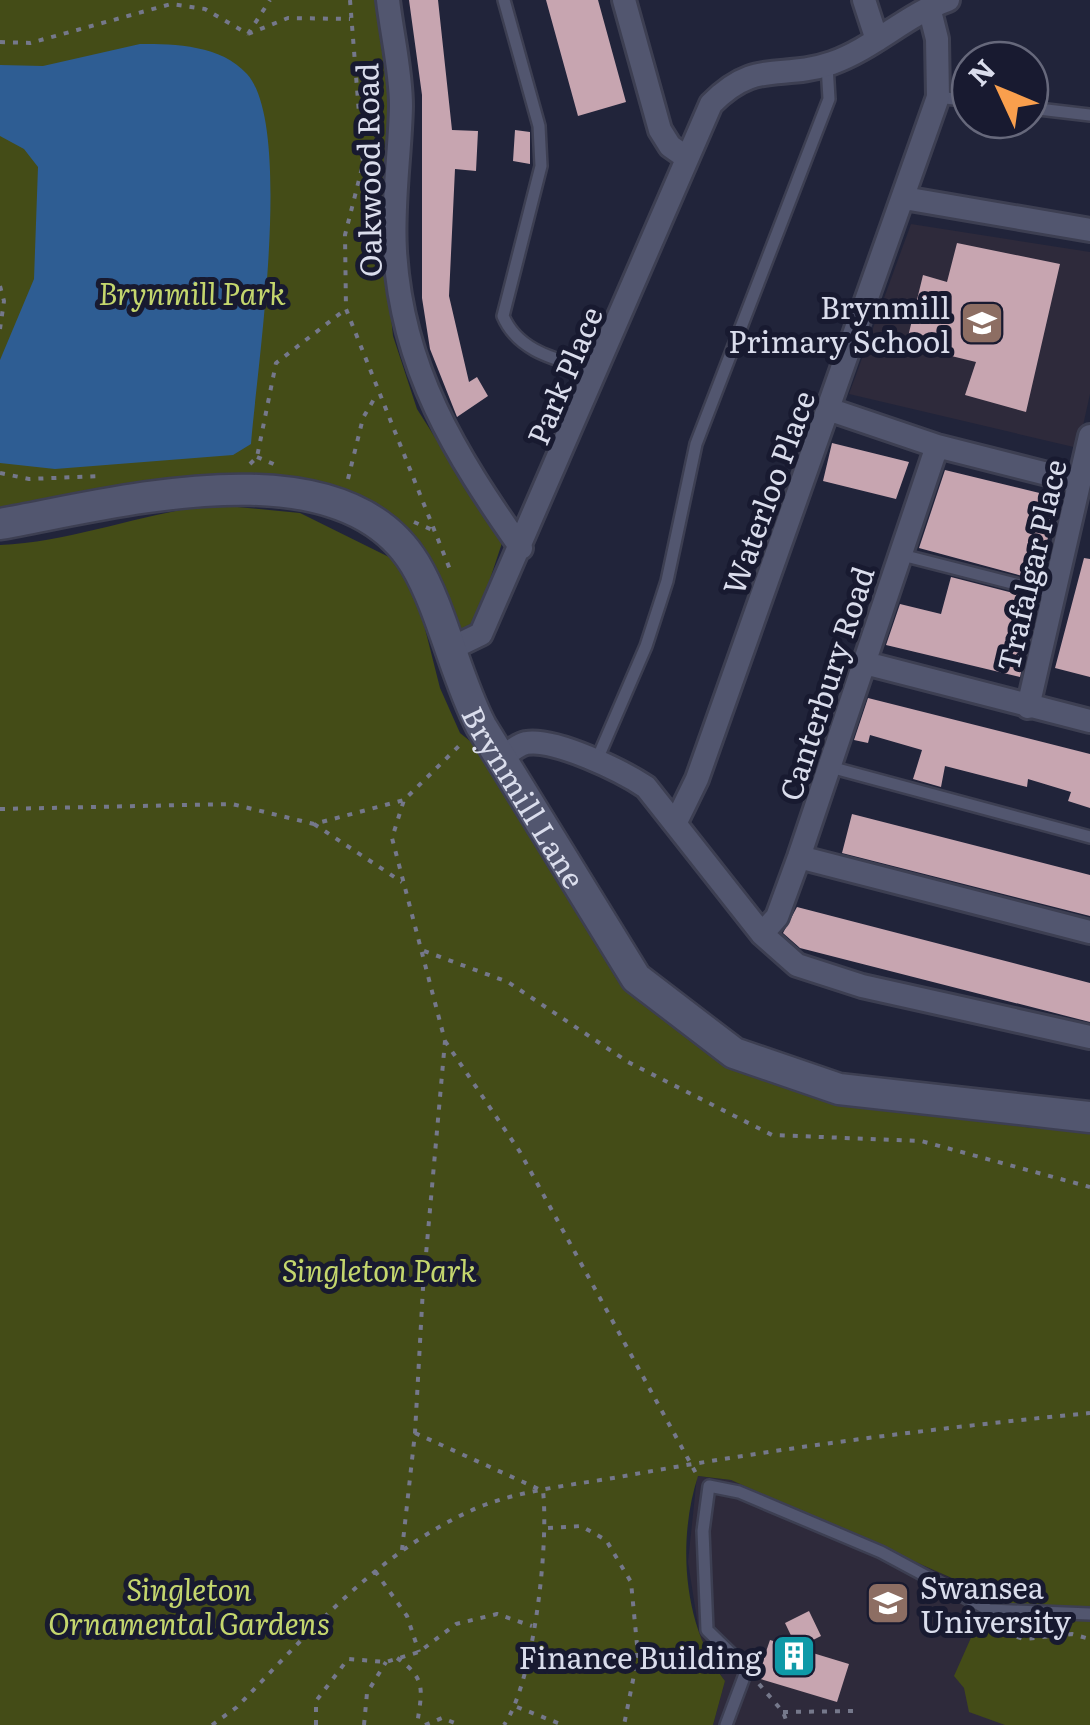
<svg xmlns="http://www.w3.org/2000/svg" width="1090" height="1725" font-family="Literata,serif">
<rect width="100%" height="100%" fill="#21243a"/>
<!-- education -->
<path fill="#2e2a3b" d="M911,224L1090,252V394L1078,448L849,394Z
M697,1476L731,1480L920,1562L978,1593L1021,1598L1090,1725H713L725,1681L701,1645L688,1562Z"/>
<!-- green -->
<path fill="#444c17" d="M0,0H375L389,103L383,239L393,336L417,409L502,543L478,615L448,650L414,563L320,497L0,523Z
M216,505L300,513L395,560L415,589L440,688L460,733L475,745L538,828L559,878L591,935L633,987L677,1027L960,1114L1025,1127L1090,1133V1725H1005L969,1712L964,1688L954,1676L990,1595L731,1480L698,1476C677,1541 683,1627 725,1681L713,1725H0V545C74,542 143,512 216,505Z"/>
<!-- water -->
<path fill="#2e5d93" d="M140,44C176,44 221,45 247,74C294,127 257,368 251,444L233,455L55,469L0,463V360L34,279L38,167L24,149L0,136V65L43,66Z"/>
<!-- building -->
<path fill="#c7a5b0" d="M409,0H438L452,130L478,131L476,171L455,169L449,296L469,382L477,377L488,396L457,417L430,349L422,298V95Z
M546,0H598L626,102L578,116Z
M515,130L530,132V164L513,161Z
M957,243L1060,264L1026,412L965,395L976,362L906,345L923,275L947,282Z
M832,443L909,462L896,499L823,481Z
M945,470L1060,498L1041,561L1046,562L1041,581L919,548Z
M1084,558L1090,559V677L1055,668Z
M951,577L1037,599L1020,677L886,645L900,604L941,614Z
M868,698L1090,754V808L1068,801L1071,792L1028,779L1027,787L945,766L941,787L913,779L922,750L870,735L868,743L854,740Z
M852,814L1090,875V916L842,853Z
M797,907L1090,983V1022L800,948L783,933Z
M809,1611L821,1636L797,1648L785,1623Z
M770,1640L849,1664L837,1702L757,1678Z"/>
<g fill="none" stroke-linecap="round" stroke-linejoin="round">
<!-- lane casing -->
<g stroke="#3d3f52" stroke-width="16">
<path id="lane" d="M504,0L539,126L541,166L503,316C519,354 561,360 597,372
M938,97L970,101
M1030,108L1090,115
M898,554L1051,593
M596,762L646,646L667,581L696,444L829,99L827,65
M830,767L1090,837
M726,1725L747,1669L707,1630L703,1531L709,1486L739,1492L881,1552L989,1610L1090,1614"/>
</g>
<!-- street casing -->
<g stroke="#3d3f52" stroke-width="28">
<path id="street" d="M388,0C392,35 401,71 401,106C400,154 392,203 395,251C402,369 455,454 521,548
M624,0L660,130L670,146L687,158
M864,0L877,40
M904,198L1090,230
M828,409L937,446L1079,482
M448,650L481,634L711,104C756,58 780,81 832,63C874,48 906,15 948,0
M865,663L1090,721
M1028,707L1090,436
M499,760C507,754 517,745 526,743C555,738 622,771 646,787L762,934L797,965L862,986L1090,1037
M676,822L697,779L938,97L937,39L929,7
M799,857L1090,932
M762,934L777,917L799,857L937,446"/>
</g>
<!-- secondary casing -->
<g stroke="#3d3f52" stroke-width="35">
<g id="secondary">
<path id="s1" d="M0,524C114,504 340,440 415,564C442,609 455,676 481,726L636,978L734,1053L839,1089L1090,1117"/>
</g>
</g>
<!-- path -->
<path stroke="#75788b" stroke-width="4" stroke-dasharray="5 8" stroke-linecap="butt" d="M350,0L363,164L345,235L346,309L451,572
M248,34L288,18L350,19
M248,34L270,0
M0,42L30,43L171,4L205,9L248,34
M0,286L4,301L0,329
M257,457L276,465
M250,464L257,457L276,363L346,309
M0,473L29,479L103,476
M348,479L363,418L377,394
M414,522L437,532
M0,809L232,804L314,824L404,800
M314,824L402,882
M424,951L508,982L628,1062L772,1135L921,1141L1090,1187
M445,1041L520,1152L698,1477
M415,1433L543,1491C549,1544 534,1682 504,1725
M548,1528L581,1526L606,1540L631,1582L638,1655L624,1725
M402,1550L415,1433L423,1288L445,1041L392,838L404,800L461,744
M375,1571L407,1616L419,1652
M992,1629L1024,1639L1072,1634L1090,1639
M397,1658C427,1679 422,1690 417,1725
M530,1661L638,1655
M759,1684L783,1712L788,1725
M517,1707L563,1725
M783,1712L856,1711
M212,1725L237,1707C306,1636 375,1555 468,1512C516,1489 578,1485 630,1475C783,1447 936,1428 1090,1413
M316,1725V1701L348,1659L386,1662L419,1652L456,1624L497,1614L532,1626
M364,1725L367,1693L386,1662
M425,1725L442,1718L460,1725"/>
<!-- lane -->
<use href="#lane" stroke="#52566f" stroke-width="11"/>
<!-- street -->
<use href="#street" stroke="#52566f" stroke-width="22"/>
<!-- secondary -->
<use href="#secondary" stroke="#52566f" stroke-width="30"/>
</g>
<!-- icons -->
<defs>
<g id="school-square" transform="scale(2.25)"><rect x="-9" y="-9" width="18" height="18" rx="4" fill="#8d6e63" stroke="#181a30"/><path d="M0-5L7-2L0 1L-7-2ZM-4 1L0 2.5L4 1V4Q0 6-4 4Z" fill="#fff"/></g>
<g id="university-square" transform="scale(2.25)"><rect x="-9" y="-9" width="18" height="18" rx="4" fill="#8d6e63" stroke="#181a30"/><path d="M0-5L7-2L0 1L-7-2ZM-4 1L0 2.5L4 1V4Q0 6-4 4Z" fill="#fff"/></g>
<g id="building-square" transform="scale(2.25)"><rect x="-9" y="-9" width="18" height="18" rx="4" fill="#0f9aa8" stroke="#181a30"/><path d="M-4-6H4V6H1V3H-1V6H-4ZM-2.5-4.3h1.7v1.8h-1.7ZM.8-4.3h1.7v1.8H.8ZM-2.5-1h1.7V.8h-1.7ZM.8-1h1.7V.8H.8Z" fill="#fff"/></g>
</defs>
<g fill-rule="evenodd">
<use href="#school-square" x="982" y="323"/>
<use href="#university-square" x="888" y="1603"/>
<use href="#building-square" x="794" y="1656"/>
</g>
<g text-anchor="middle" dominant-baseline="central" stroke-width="10" stroke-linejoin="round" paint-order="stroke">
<!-- street labels -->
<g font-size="30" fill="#daddec" stroke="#181a30">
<text transform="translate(367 170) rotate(-91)">Oakwood Road</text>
<text transform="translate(563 375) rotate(-67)">Park Place</text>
<text transform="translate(767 492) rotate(-70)">Waterloo Place</text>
<text transform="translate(1030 565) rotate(-77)">Trafalgar Place</text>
<text transform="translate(825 683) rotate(-72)">Canterbury Road</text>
<text stroke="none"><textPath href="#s1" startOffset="700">Brynmill Lane</textPath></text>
</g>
<!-- park labels -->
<g font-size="30" font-style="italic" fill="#c4d66d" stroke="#181a30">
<text x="192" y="292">Brynmill Park</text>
<text x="379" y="1269">Singleton Park</text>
<text x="189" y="1588">Singleton<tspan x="189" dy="34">Ornamental Gardens</tspan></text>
</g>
<!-- poi labels -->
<g font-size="30" fill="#daddec" stroke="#181a30" text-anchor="end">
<text x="950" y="306">Brynmill<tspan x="950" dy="34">Primary School</tspan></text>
<text x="920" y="1586" text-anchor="start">Swansea<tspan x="920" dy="34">University</tspan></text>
<text x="762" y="1656">Finance Building</text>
</g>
</g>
<!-- north arrow -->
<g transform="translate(1000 90) rotate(314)"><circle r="48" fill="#181a30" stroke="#66687b" stroke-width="2.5"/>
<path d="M0-8L18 38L0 25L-18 38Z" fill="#f99f4d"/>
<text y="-15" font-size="28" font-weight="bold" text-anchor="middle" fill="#daddec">N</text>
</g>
</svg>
